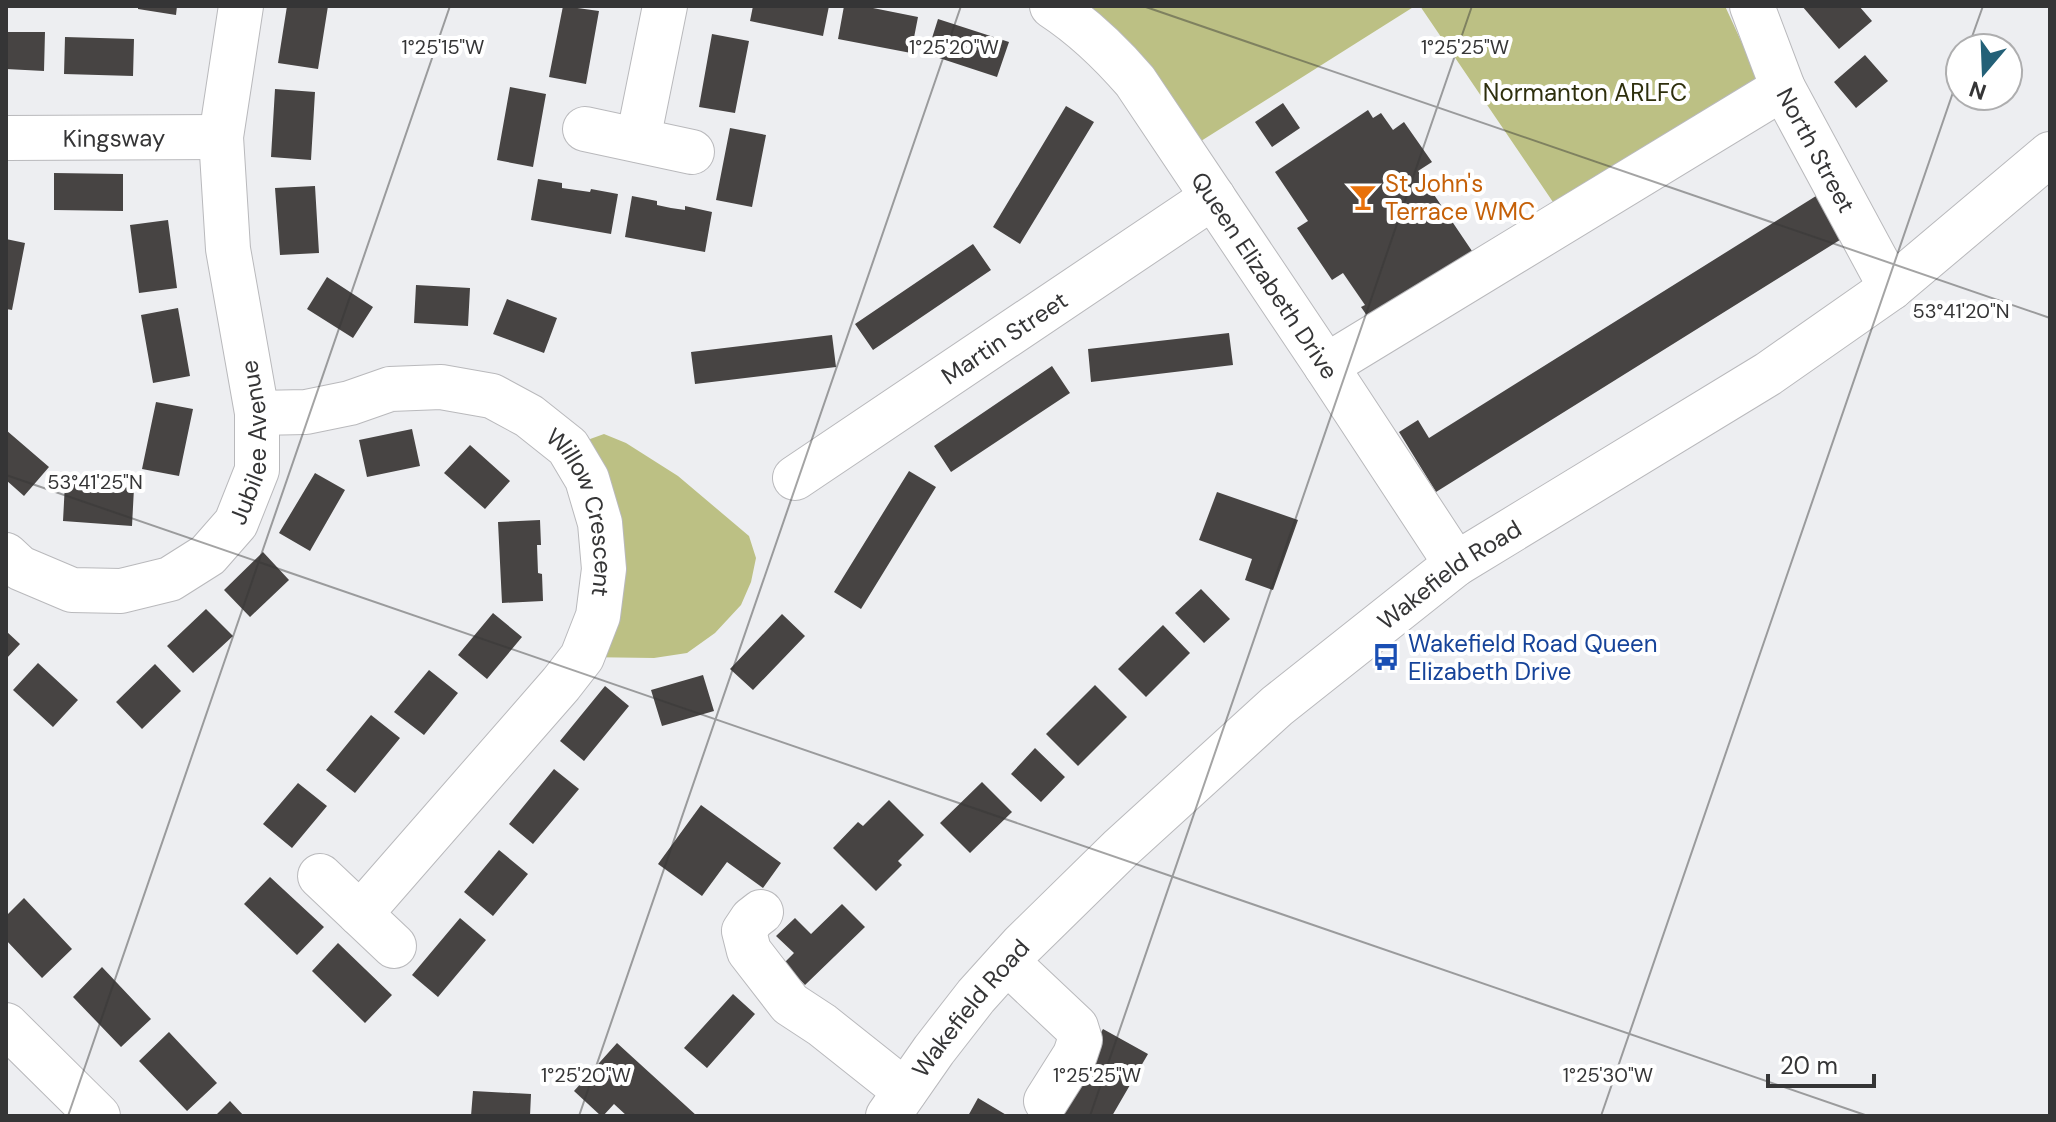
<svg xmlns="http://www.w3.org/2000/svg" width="2056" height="1122" font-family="'DM Sans',sans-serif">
<rect width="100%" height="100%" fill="#edeef1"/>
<!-- green -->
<path fill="#bcc084" d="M1052,6H1415L1182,153Z
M1420,6H1725L1763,89L1557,208Z
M604,434L626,443L678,476L749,536L756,558L751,582L741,605L715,633L687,653L654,658L582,657L598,616L568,447Z"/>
<!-- building -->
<path fill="#474443" d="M138,6H177L176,15L138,9Z
M287,6H328L318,69L278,63Z
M563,6L599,11L586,84L549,77Z
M753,6H829L823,36L750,21Z
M844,6H863L918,17L911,53L838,39Z
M1802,6H1859L1872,21L1839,49Z
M938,19L1009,42L997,77L927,54Z
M6,32H45L44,71L6,69Z
M712,34L749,41L735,113L699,107Z
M65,37L134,39L133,76L64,74Z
M1865,55L1888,81L1856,108L1834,82Z
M510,87L546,94L533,167L497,160Z
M275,89L315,92L311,160L271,157Z
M1283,103L1300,128L1272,147L1255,122Z
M1066,106L1094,122L1020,244L993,227Z
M1368,110L1373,118L1381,113L1393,130L1404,122L1432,162L1418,171L1474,254L1372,323L1361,307L1365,305L1343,273L1332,280L1297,228L1308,221L1275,172Z
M730,128L766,135L752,207L716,200Z
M54,173L123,174V211L54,210Z
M538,179L562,183V188L590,192L591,189L618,194L611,234L531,220Z
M315,186L319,253L280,255L275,188Z
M632,196L657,201V205L671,208L685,210V206L712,212L705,252L625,237Z
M1816,196L1843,238L1436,492L1399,432L1418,420L1429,438Z
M168,220L177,288L139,293L130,225Z
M6,239L25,243L12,310L6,309Z
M973,244L991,270L873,350L855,324Z
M327,277L373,307L353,338L307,309Z
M416,285L470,288L468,326L414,323Z
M507,299L557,318L544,353L493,334Z
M178,308L190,376L153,383L141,315Z
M1229,333L1233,365L1091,382L1088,349Z
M832,335L836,367L695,384L691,352Z
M1052,366L1070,393L951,472L934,446Z
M156,402L193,409L179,476L142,469Z
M412,429L420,466L367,477L359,440Z
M6,430L49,467L24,496L6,480Z
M470,445L510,481L485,509L444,473Z
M909,471L936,487L861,609L834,592Z
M315,473L345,490L310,551L279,533Z
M65,483L134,488L132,526L63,521Z
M1217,492L1298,520L1273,590L1245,580L1252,559L1199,540Z
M540,520L541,545H537L538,573L542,574L543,601L502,603L498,522Z
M263,552L289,580L250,617L224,590Z
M1201,589L1230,619L1204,643L1175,613Z
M206,609L233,636L193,673L167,646Z
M493,613L522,637L487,679L458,655Z
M782,614L805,636L753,690L730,669Z
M1163,625L1190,653L1146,697L1118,669Z
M6,631L20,644L6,659Z
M38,663L78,700L53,727L13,690Z
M155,664L181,691L142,729L116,702Z
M429,670L458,693L424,735L394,712Z
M703,675L714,711L662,726L651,690Z
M1095,685L1127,717L1078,766L1046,734Z
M605,686L629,706L584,761L560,741Z
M371,715L400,738L355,793L326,770Z
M1035,748L1065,777L1041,802L1011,774Z
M554,769L579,789L533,844L509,824Z
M982,782L1012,812L970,853L940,823Z
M298,783L327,806L292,848L263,824Z
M889,800L924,835L898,861L902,865L876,891L833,848L858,822L863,826Z
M701,805L781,863L763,888L727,862L702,896L658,864Z
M499,850L528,874L493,916L464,892Z
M270,877L324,927L297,955L244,904Z
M24,898L72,949L42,978L6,940V916Z
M842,904L865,927L805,985L784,963L794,953L776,936L795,918L811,934Z
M460,918L486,940L438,997L412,975Z
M338,943L392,995L365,1023L312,971Z
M102,967L151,1019L121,1047L73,997Z
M733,994L755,1014L707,1068L684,1048Z
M1103,1029L1148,1054L1112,1116H1063L1055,1111Z
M169,1032L217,1083L187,1111L139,1061Z
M617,1043L697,1116H627L614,1104L603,1116H601L574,1091Z
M473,1091L531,1094L530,1116H471Z
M978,1098L1008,1116H968Z
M230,1101L244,1116H215Z"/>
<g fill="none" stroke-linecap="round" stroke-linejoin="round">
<!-- minor casing -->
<g stroke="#b9b9bc" stroke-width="46">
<g id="minor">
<path id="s1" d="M1052,6C1084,27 1110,52 1135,81L1326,366L1456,564"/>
<path id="s2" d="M1752,6L1783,88L1891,288"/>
<path d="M585,129L692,152"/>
<path id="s3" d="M6,138L221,137"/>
<path d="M638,140L665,6"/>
<path d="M1326,366L1783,88"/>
<path id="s4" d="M257,413L306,412L350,403L390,389L441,387L492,396L529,416L568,447L587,479L600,523L604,569L598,616L582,657L561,684L360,914"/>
<path id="s5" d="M795,478L1213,197"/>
<path id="s6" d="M6,555L20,568L72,590L121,591L170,579L208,555L236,523L257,470V413L228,249L221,137L241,6"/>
<path d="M320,876L394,946"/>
<path d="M761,912L752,919L744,931L749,951L790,1004L822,1025L905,1091"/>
<path d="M1007,962L1076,1027L1080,1040L1075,1055L1046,1101"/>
<path d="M6,1025L98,1116"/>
<path id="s7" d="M888,1116L934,1050L976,996L1022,945L1121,848L1277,706L1456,564L1768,374L1891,288L2050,154"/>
</g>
</g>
<!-- minor -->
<use href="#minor" stroke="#fff" stroke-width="44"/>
</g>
<!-- ticks -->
<path fill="none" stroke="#353536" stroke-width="2" stroke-opacity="0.45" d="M1143,6L2050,318M1968,48L1983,6M6,475L1868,1116M68,1116L450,6M579,1116L961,6M1090,1116L1472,6M1601,1116L1960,72"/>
<!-- icons -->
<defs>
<g id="bar-bare" transform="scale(2.16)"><path d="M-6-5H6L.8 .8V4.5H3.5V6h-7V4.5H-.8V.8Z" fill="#e8710a" stroke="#fff" stroke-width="2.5" paint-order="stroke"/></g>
<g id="bus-bare" transform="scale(2.16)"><path d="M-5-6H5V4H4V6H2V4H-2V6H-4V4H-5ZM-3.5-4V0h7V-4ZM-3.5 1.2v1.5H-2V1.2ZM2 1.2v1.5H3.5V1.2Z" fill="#1a4fb4" stroke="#fff" stroke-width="2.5" paint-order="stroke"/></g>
</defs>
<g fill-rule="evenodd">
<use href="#bar-bare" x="1363" y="197"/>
<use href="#bus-bare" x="1386" y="657"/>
</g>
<g text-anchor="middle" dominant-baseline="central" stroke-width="8" stroke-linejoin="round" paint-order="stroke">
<!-- park labels -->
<g font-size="24" fill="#2e2f0d" stroke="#fff">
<text x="1585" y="92">Normanton ARLFC</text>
</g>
<!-- street labels -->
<g font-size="24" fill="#353536" stroke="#fff">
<text stroke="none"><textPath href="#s3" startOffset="108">Kingsway</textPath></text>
<text stroke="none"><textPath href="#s2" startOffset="158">North Street</textPath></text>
<text stroke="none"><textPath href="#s1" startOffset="346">Queen Elizabeth Drive</textPath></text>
<text stroke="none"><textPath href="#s5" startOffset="252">Martin Street</textPath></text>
<text stroke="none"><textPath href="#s6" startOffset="346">Jubilee Avenue</textPath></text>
<text stroke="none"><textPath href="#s4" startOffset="398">Willow Crescent</textPath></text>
<text stroke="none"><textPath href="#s7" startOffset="784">Wakefield Road</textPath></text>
<text stroke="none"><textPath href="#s7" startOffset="136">Wakefield Road</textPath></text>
</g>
<!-- food labels -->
<g font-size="24" fill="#c56008" stroke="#fff" text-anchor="start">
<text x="1385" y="183">St John's<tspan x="1385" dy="28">Terrace WMC</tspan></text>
</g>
<!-- transit labels -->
<g font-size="24" fill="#164399" stroke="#fff" text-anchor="start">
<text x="1408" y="643">Wakefield Road Queen<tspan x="1408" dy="28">Elizabeth Drive</tspan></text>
</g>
</g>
<g font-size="20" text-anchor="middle" fill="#353536" stroke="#fff" stroke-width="8" stroke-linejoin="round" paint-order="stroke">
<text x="443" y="54">1°25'15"W</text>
<text x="954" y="54">1°25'20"W</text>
<text x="1465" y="54">1°25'25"W</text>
<text x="1961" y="318">53°41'20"N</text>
<text x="95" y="489">53°41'25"N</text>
<text x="586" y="1082">1°25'20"W</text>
<text x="1097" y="1082">1°25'25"W</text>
<text x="1608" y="1082">1°25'30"W</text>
</g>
<!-- border -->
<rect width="2056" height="1122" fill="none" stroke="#353536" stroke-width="16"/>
<!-- north arrow -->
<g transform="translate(1984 72) rotate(199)"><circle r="38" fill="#ffffff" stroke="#aeaeaf" stroke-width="2"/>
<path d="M0-6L14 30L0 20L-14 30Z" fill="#236077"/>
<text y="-12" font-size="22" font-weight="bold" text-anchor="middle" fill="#353536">N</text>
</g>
<!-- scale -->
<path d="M1768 1074v12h106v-12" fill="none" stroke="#353536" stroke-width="4"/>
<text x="1780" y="1074" font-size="24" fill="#353536" stroke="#ffffff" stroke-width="6" paint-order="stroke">20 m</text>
</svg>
